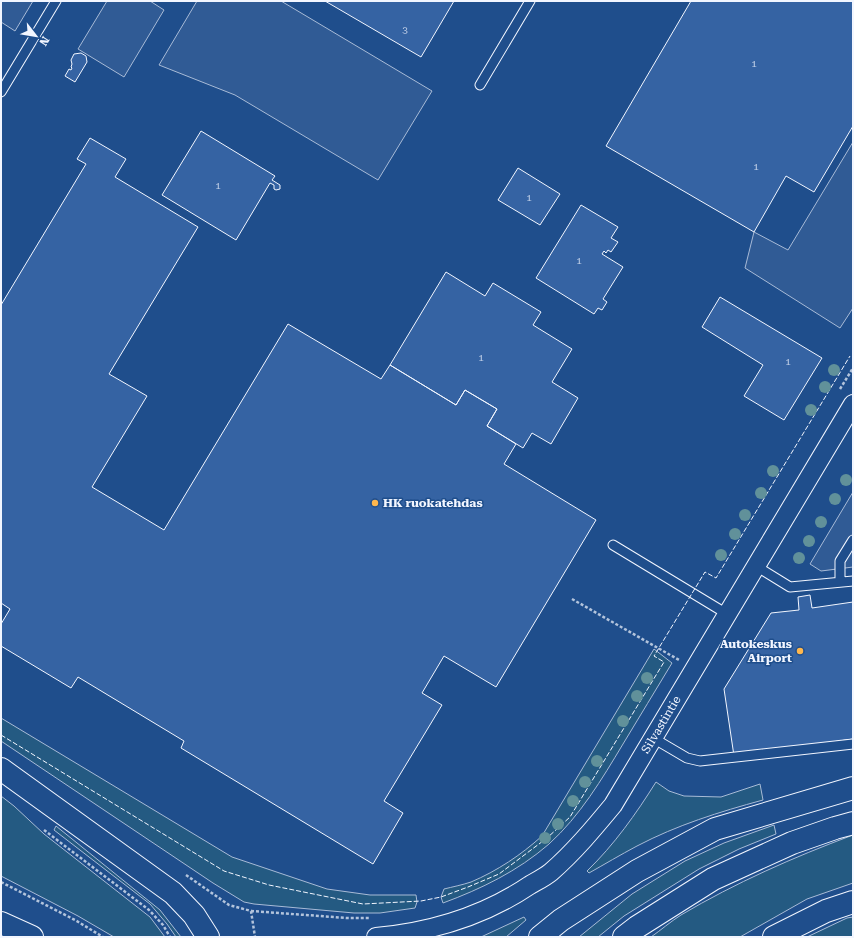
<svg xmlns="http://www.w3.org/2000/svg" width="854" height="938" font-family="'Roboto Serif',serif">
<rect width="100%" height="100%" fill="#1f4e8c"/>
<!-- green -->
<path fill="#245a82" stroke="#a8bbd7" d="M654,649L672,663C656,690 639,717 623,744C602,779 580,816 549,844C518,871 481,889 443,903L441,897L444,889C452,887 462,885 471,882C497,871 521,855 542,836Z
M1,718L232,857L327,889L370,895H416L417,902L415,908L380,913H354L254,904L244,902L213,883L1,741Z
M656,782L669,791L684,796L721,797L760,784L763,800C719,812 677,825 637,846C620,855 605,864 589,873L587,871C614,845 636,814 656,782Z
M1,796L14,806L44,834L150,917L165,937H114L78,916L1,876Z
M774,825L776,834L739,849L699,869L624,916L598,937H579L632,894L685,861L724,843Z
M56,826L160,910L181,937H176L167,924L150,904L54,830Z
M853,835V883L807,899L740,937H651C661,930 670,922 681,915C735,883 794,857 853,835Z
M524,917L526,920L506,937H481Z
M853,917V937H807L847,918Z"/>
<!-- parking -->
<path fill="#305b95" stroke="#a8bbd7" d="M1,1H33L15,31L1,22Z
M107,1H150L164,10L124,77L78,49Z
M197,1H281L432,91L378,180L235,95L159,65Z
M853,142V308L840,328L745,268L754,232L788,250Z
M853,492V567L821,571L810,564Z"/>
<!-- building -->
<path fill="#3563a3" stroke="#f2f6ff" d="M325,1H454L421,57Z
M691,1H853V126L814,192L786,176L754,232L606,146Z
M81,53L86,56L87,62L75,82L65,76L69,69L71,70L72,68L71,67L72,64L71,60L74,54Z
M201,131L275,176L272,180L280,185V189L276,190L274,189V185L270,183L236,240L162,195Z
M90,138L126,159L115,177L198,227L109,374L147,396L92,487L164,530L288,324L381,379L390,365L456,405L465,390L497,409L487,426L516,444L504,464L596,520L496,687L444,656L422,693L442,705L384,801L403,813L373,864L181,748L184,741L78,677L71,688L1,646V624L10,609L1,603V305L86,164L77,159Z
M518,168L560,194L540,225L498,200Z
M581,205L618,227L611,238L618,242L611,252L608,250L606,253L604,251L602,254L623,267L603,299L607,302L602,310L598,308L594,314L536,278Z
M446,272L485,296L493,283L541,312L533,325L572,349L552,382L578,398L551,444L532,433L523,448L487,426L497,409L465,390L456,405L390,365Z
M720,297L822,358L784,420L744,396L763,365L702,327Z
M810,595L812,608L853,602V739L734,756L724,689L771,613L799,610L798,597Z"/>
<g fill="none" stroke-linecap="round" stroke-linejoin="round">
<!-- service casing -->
<g stroke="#f2f6ff" stroke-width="11">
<path id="service" d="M480,85L530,1
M1,92L56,1
M613,545L727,614
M756,566L790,587L853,581
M840,582V561L853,540
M653,738L687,758L700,761L853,744"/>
</g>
<!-- minor casing -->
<g stroke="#f2f6ff" stroke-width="20">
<g id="minor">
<path id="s1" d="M376,937C431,932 484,916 530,885C537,881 545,877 551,872C574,852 594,828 613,805L853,404"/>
</g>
</g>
<!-- primary casing -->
<g stroke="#f2f6ff" stroke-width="24">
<path id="primary" d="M1,769L173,893L194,915L208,937
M1,923L32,937"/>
</g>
<!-- trunk casing -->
<g stroke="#f2f6ff" stroke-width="24">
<path id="trunk" d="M540,937L561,920L637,871L715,829L853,788
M624,937L637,927L713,879L792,843L835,828L853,823
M774,937L826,911L853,902"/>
</g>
<!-- path -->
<path stroke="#b3c4dc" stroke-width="2.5" stroke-dasharray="3 2" stroke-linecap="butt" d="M840,389L853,368
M572,599L679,660
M44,830L149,910L163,925L170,937
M186,875L229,905L251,911L255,937
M1,882L75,920L103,937
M251,911L347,918H370"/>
<!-- service -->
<use href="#service" stroke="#1f4e8c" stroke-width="9"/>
<!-- minor -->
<use href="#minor" stroke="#1f4e8c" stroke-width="18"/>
<!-- primary -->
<use href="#primary" stroke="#1f4e8c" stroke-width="22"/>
<!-- trunk -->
<use href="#trunk" stroke="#1f4e8c" stroke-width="22"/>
<!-- fence -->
<path stroke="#f2f6ff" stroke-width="1" stroke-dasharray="5 2" stroke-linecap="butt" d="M1,735L224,871L269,885L363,904L421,901L441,897L468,887L499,874L547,838L570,817L664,662L654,656L705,572L716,578L850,356"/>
</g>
<!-- trees -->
<g fill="#61919a">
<circle cx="834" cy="370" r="6"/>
<circle cx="825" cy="387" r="6"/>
<circle cx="811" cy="410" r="6"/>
<circle cx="773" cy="471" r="6"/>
<circle cx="846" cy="480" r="6"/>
<circle cx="761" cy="493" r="6"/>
<circle cx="835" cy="499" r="6"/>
<circle cx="745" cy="515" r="6"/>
<circle cx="821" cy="522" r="6"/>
<circle cx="735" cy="534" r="6"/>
<circle cx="809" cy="541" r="6"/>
<circle cx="721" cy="555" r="6"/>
<circle cx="799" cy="558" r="6"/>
<circle cx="647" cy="678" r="6"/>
<circle cx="637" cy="696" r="6"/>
<circle cx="623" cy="721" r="6"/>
<circle cx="597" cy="761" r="6"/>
<circle cx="585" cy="782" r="6"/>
<circle cx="573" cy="801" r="6"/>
<circle cx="558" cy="824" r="6"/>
<circle cx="545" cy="838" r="6"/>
</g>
<!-- markers -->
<g fill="#ffb74d" stroke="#1f4e8c" stroke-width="1.5">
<circle cx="375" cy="503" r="4"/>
<circle cx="800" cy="651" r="4"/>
</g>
<g text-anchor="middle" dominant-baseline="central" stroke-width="3" stroke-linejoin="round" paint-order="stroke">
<!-- number labels -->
<g font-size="10" fill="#c3d1e8">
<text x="405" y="29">3</text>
<text x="754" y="63">1</text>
<text x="756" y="166">1</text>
<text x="218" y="185">1</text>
<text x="529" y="197">1</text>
<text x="579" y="260">1</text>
<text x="481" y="357">1</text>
<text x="788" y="361">1</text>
</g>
<!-- poi labels -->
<g font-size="12" font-weight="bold" fill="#f2f6ff" stroke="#1f4e8c" text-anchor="start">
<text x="383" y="503">HK ruokatehdas</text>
<text x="792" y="644" text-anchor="end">Autokeskus<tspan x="792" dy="14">Airport</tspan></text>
</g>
<!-- street labels -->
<g font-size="12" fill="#f2f6ff" stroke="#1f4e8c">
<text stroke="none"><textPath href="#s1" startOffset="374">Silvastintie</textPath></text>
</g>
</g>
<!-- border -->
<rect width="854" height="938" fill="none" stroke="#f2f6ff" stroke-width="4"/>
<!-- north arrow -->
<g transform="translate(36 36) rotate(121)" stroke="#1f4e8c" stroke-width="3" paint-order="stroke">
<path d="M0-3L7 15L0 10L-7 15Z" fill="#f2f6ff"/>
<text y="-6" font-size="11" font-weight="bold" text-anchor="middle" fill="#f2f6ff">N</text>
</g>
</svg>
